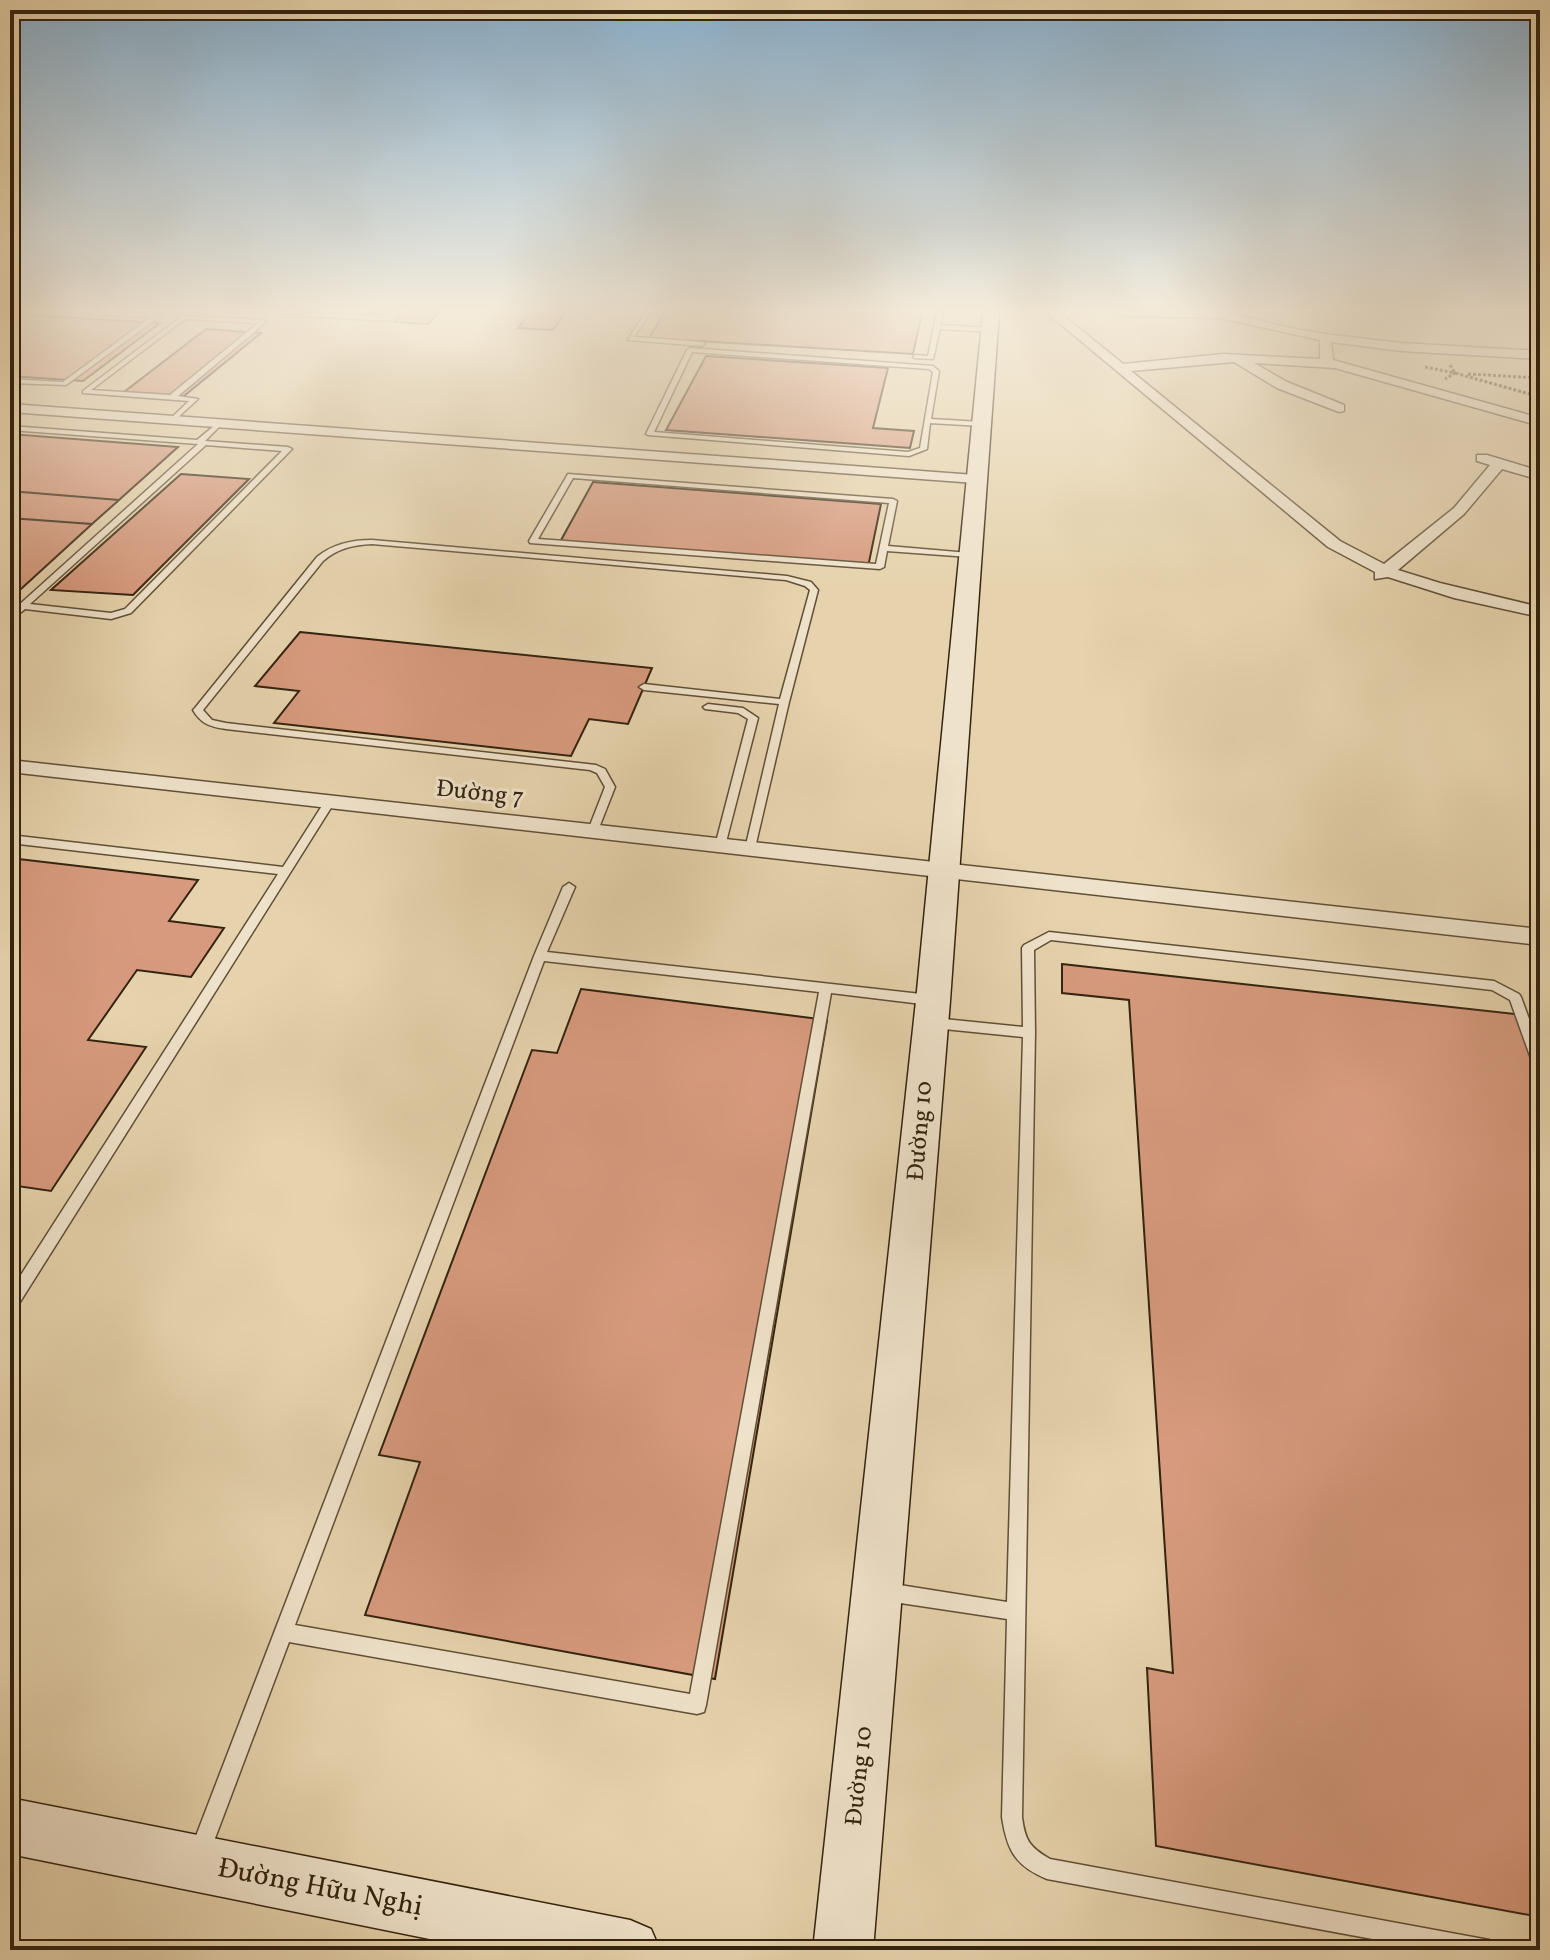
<svg xmlns="http://www.w3.org/2000/svg" width="1550" height="1960" font-family="Vollkorn,serif">
<rect width="100%" height="100%" fill="#e6d3ad"/>
<filter id="stains"><feTurbulence type="fractalNoise" baseFrequency=".0025" numOctaves="4"/><feColorMatrix values="0 0 0 0 .2 0 0 0 0 .09 0 0 0 0 .02 0 0 0 .5 -.17"/></filter>
<radialGradient id="worn" r=".72"><stop offset=".6" stop-color="#630" stop-opacity="0"/><stop offset="1" stop-color="#630" stop-opacity=".3"/></radialGradient>
<!-- building -->
<path fill="#d79a7e" stroke="#33230f" stroke-width="2" d="M284,312H395L389,318Z
M404,312H439L428,324L394,322Z
M530,312H566L553,330L518,328Z
M665,312H922L913,354L649,338Z
M10,314L160,323L83,381L10,376Z
M206,329L261,333L184,396L124,392Z
M706,356L888,368L873,428L914,431L910,448L666,430Z
M10,434L178,447L119,500L10,491Z
M181,474L249,479L133,595L51,590Z
M593,482L881,504L868,567L560,542Z
M10,491L119,500L92,524L10,518Z
M10,518L92,524L21,589L10,588Z
M300,632L652,668L628,724L589,719L571,756L274,723L299,691L255,686Z
M10,858L198,880L169,921L224,928L191,977L137,970L88,1040L146,1047L51,1191L10,1185Z
M1062,964L1533,1016L1540,1034V1917L1156,1846L1147,1668L1173,1673L1129,1000L1062,993Z
M581,989L827,1020L715,1679L365,1615L420,1462L379,1455L532,1050L557,1053Z"/>
<g fill="none" stroke-linecap="round" stroke-linejoin="round">
<!-- lane casing -->
<g stroke="#604f36" stroke-width="3">
<path id="lane" d="M84,312L157,314L160,316L66,385L10,383V379L63,382L151,317L87,314Z
M273,312H299L388,317L394,312H400L389,321L276,314Z
M645,312H651L634,337L702,342L705,344L702,346L628,340Z
M937,312H943L940,325L990,328L993,330L990,332L940,329L933,359L914,358L913,357L916,355L928,356Z
M182,316L263,320L266,322L178,396L198,399L174,421L169,420L189,401L83,393V391ZM185,319L258,323L170,395L91,390Z
M690,348L933,366L939,371L931,419L981,422L984,424L981,426L930,423L927,449L909,456L648,435L646,434L687,350ZM692,352L929,369L933,372L920,448L908,452L654,432Z
M220,421L223,423L205,441L288,447L292,449L131,613L111,619L25,609L10,621V613L198,444L10,430V426L197,440ZM206,445L282,451L125,609L111,613L30,604Z
M568,474L893,499L897,501L888,546L969,553L973,555L969,557L887,551L884,567L880,569L530,543L529,541ZM573,478L889,503L876,564L538,539Z
M372,540L787,576L811,582L818,590L789,702L754,852H746L745,849L779,704L644,690L639,687L644,684L780,699L810,590L805,586L786,580L372,544C353,545 338,548 323,561L203,710L212,720L226,723L596,765L605,769L615,787L597,833L592,837L587,833L605,787L597,773L590,770L226,729C211,727 201,724 193,710L195,708L317,557C333,544 351,540 372,540Z
M708,704L743,708L758,718L725,846L720,850L715,846L748,719L738,713L705,709L703,707Z
M329,800L334,803L15,1310L10,1312V1292L278,874L10,843V835L283,867L325,801Z
M569,883L575,887L547,952L930,995L934,997L936,1000L934,1003L930,1005L831,993L706,1705L704,1712L697,1714L289,1642L211,1849L208,1856L201,1859L194,1856L191,1849L534,956L563,887ZM544,961L819,992L690,1694L295,1625Z
M1049,932L1494,981L1519,994L1521,997L1540,1049V1072L1535,1071L1534,1067L1510,1000L1492,990L1051,940L1034,950L1035,1033L1022,1817C1025,1840 1029,1847 1050,1859L1489,1940L1496,1943L1499,1950H1432L1047,1879C1015,1866 1007,1850 1002,1817L1007,1619L887,1601L881,1598L878,1592L881,1586L887,1583L1007,1602L1023,1037L934,1028L930,1026L928,1023L930,1020L934,1018L1023,1027L1022,948L1024,945Z"/>
</g>
<!-- street casing -->
<g stroke="#604f36" stroke-width="3">
<path id="street" d="M1046,312H1059L1123,364L1223,354L1320,359V340L1220,318L1124,316L1118,312H1225L1295,329L1333,335L1401,343L1540,351V359L1401,351L1331,342L1333,360L1540,418V426L1335,368L1254,363L1287,382L1344,405V411L1339,412L1277,388L1234,362L1131,371L1340,541L1384,564L1454,508L1490,465L1477,461V455H1487L1540,471V480L1502,469L1464,514L1398,570L1440,583L1540,607V617L1454,598L1388,577L1375,579V572L1328,547Z
M10,404L975,475L982,479L975,483L10,412Z
M10,760L1540,929V945L10,772Z"/>
</g>
<!-- secondary casing -->
<g stroke="#33230f" stroke-width="3">
<path id="secondary" d="M983,312H999L950,1001L873,1950H813L916,1001Z
M10,1798L630,1920L651,1929L660,1950H484L10,1854Z"/>
</g>
<!-- path -->
<path stroke="#33230f" stroke-width="3" stroke-dasharray="3 2" stroke-linecap="butt" d="M1450,365L1455,373L1540,397
M1425,367L1455,373L1445,379
M1468,374L1540,378"/>
<!-- lane -->
<use href="#lane" fill="#efe2ca" fill-rule="evenodd"/>
<!-- street -->
<use href="#street" fill="#efe2ca" fill-rule="evenodd"/>
<!-- secondary -->
<use href="#secondary" fill="#efe2ca" fill-rule="evenodd"/>
</g>
<!-- sky -->
<linearGradient id="sky" x2="0" y2="1"><stop stop-color="#8ab4d4"/><stop offset="0.53" stop-color="#f4ebda"/><stop offset="1" stop-color="#f4ebda" stop-opacity="0"/></linearGradient>
<rect width="1550" height="586" fill="url(#sky)"/>
<g text-anchor="middle" dominant-baseline="central" stroke-width="6" stroke-linejoin="round" paint-order="stroke">
<!-- street labels -->
<g font-size="24" fill="#33230f" stroke="#efe2ca">
<text transform="translate(480 794) rotate(6)">Đường 7</text>
<text transform="translate(921 1131) rotate(-85)">Đường 10</text>
<text transform="translate(860 1776) rotate(-84)">Đường 10</text>
</g>
<!-- near-street labels -->
<g font-size="28" fill="#33230f" stroke="#efe2ca">
<text transform="translate(320 1888) rotate(11)">Đường Hữu Nghị</text>
</g>
</g>
<!-- margin -->
<rect width="1550" height="1960" fill="none" stroke="#e6d3ad" stroke-width="40"/>
<rect x="12" y="12" width="1526" height="1936" fill="none" stroke="#33230f" stroke-width="4"/>
<rect x="20" y="20" width="1510" height="1920" fill="none" stroke="#33230f" stroke-width="2"/>
<rect width="100%" height="100%" filter="url(#stains)"/>
<rect width="100%" height="100%" fill="url(#worn)"/>
</svg>
